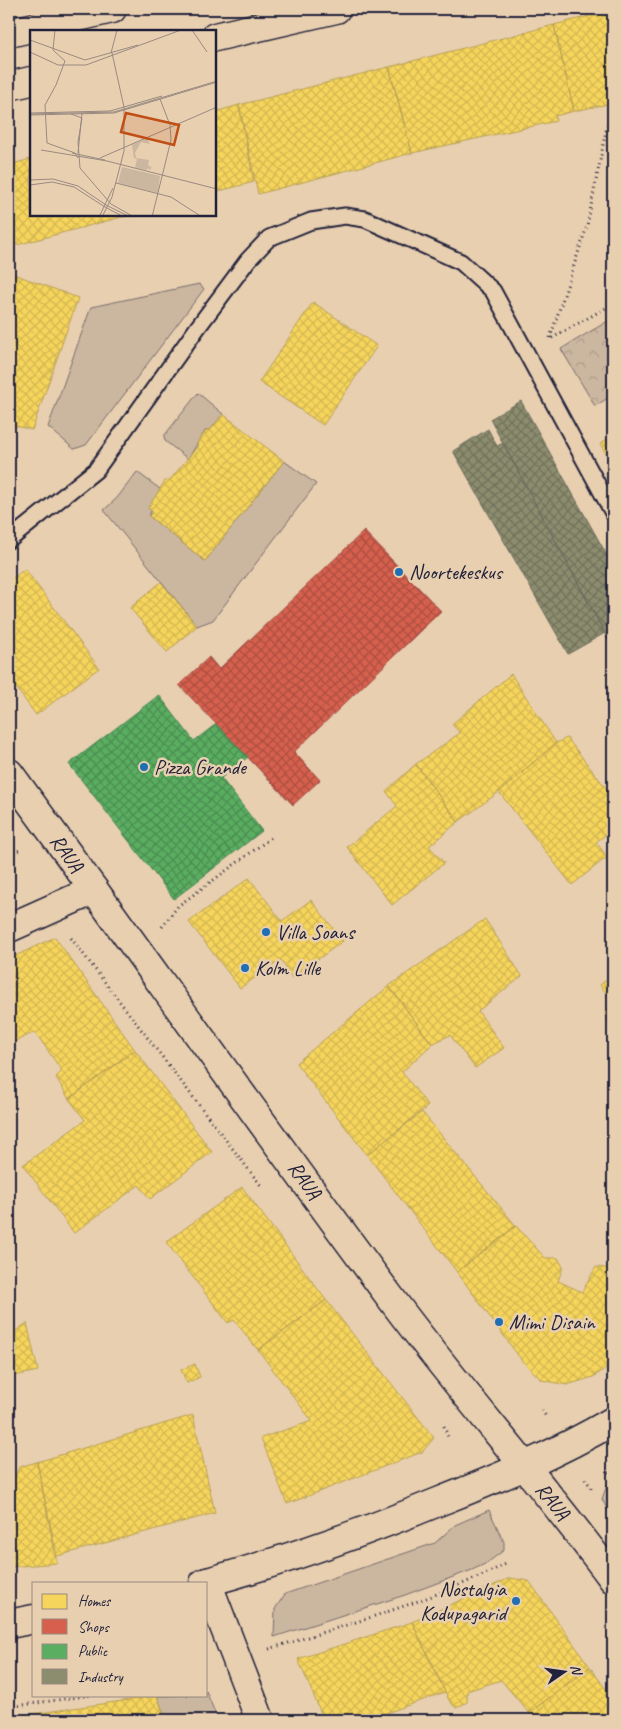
<svg xmlns="http://www.w3.org/2000/svg" width="622" height="1729" font-family="Caveat,sans-serif">
<defs>
<pattern id="forest-crowns" width="20" height="18" patternUnits="userSpaceOnUse" patternTransform="scale(1.25)"><rect width="20" height="18" fill="#cbb69f"/><path d="M2 6a3 3 0 1 1 6 0M12 15a3 3 0 1 1 6 0" fill="none" stroke="#ae9c8a"/></pattern>
<pattern id="homes-cross-hatch" width="8" height="8" patternUnits="userSpaceOnUse" patternTransform="scale(1.25)"><rect width="8" height="8" fill="#f6d55c"/><path d="M0 0l8 8M0 8l8-8" fill="none" stroke="#d3b751"/></pattern>
<pattern id="shops-cross-hatch" width="8" height="8" patternUnits="userSpaceOnUse" patternTransform="scale(1.25)"><rect width="8" height="8" fill="#d6604d"/><path d="M0 0l8 8M0 8l8-8" fill="none" stroke="#ad4f41"/></pattern>
<pattern id="public-cross-hatch" width="8" height="8" patternUnits="userSpaceOnUse" patternTransform="scale(1.25)"><rect width="8" height="8" fill="#5aae61"/><path d="M0 0l8 8M0 8l8-8" fill="none" stroke="#4a8d51"/></pattern>
<pattern id="industry-cross-hatch" width="8" height="8" patternUnits="userSpaceOnUse" patternTransform="scale(1.25)"><rect width="8" height="8" fill="#8c8c6e"/><path d="M0 0l8 8M0 8l8-8" fill="none" stroke="#72725c"/></pattern>
</defs>
<rect width="100%" height="100%" fill="#e8cfb0"/>
<filter id="ink" filterUnits="userSpaceOnUse"><feTurbulence type="fractalNoise" baseFrequency=".02" numOctaves="2"/><feDisplacementMap in="SourceGraphic" scale="10" xChannelSelector="R" yChannelSelector="G"/><feConvolveMatrix kernelMatrix="1 2 1 2 8 2 1 2 1" color-interpolation-filters="sRGB"/></filter>
<g filter="url(#ink)">
<!-- green -->
<path fill="#cbb69f" stroke="#766c6d" d="M199,284L204,289L86,445L74,449L48,427L91,307Z
M198,393L223,414L211,429L205,431L188,459L165,441L164,436Z
M284,461L316,484L213,620L197,626L104,510L117,498L137,472L160,489L149,516L205,561Z
M489,1510L504,1542V1550L487,1563L472,1570L405,1595L274,1637L275,1609L285,1594L435,1543L455,1525Z
M206,1691L218,1720H166L157,1696L206,1695Z"/>
<!-- forest -->
<path fill="url(#forest-crowns)" stroke="#766c6d" d="M613,318V395L595,406L561,349Z
M613,1481V1521L602,1499L607,1485Z"/>
<!-- homes -->
<path fill="url(#homes-cross-hatch)" stroke="#b69f52" d="M613,10V103L574,111L554,25Z
M554,25L574,111L555,116L556,121L412,153L389,67Z
M389,67L412,153L258,194L239,105Z
M239,105L254,182L215,192V112Z
M31,159V215H129L9,247V165Z
M9,264L11,273L78,298L32,430L9,424Z
M313,302L377,346L323,425L259,382Z
M223,414L284,461L205,561L149,516L153,512L148,508L165,481L170,480L197,447L198,441L206,431L211,429Z
M613,436V464L600,444Z
M25,569L99,668L36,715L9,678V581Z
M161,582L197,626L167,652L130,608Z
M511,674L556,743L499,792L458,822L416,764L460,733L452,724Z
M567,738L613,797V829L596,842L607,857L572,885L499,792L556,743Z
M416,764L458,822L429,846L444,863L392,905L347,847L397,806L386,791Z
M249,878L282,921L311,900L343,941L292,978L281,960L240,988L189,922Z
M485,919L522,976L478,1011L504,1048L475,1068L450,1035L432,1044L389,986Z
M55,937L135,1050L69,1099L56,1077L62,1071L35,1032L9,1044V959Z
M613,975V1002L600,985Z
M389,986L432,1044L402,1072L428,1106L367,1155L296,1063Z
M613,1005V1029L607,1019V1010Z
M135,1050L212,1152L150,1199L139,1185L74,1233L23,1165L85,1120L69,1099Z
M422,1112L516,1226L457,1272L367,1155Z
M242,1187L326,1300L258,1350L234,1320L228,1323L166,1242Z
M516,1226L545,1258H558L563,1267L558,1281L582,1292L596,1267L613,1269V1364L593,1377L567,1385L542,1380L523,1362L457,1272Z
M326,1300L434,1438L422,1452L287,1504L261,1438L312,1421L258,1350Z
M27,1323L38,1371L9,1377V1336Z
M195,1364L200,1377L187,1383L181,1370Z
M193,1415L215,1513L57,1556L37,1462Z
M37,1462L57,1563L9,1567V1485L12,1484L19,1467Z
M510,1578L529,1581L590,1667L529,1713L501,1680L467,1691V1702L456,1708L450,1702L412,1622Z
M412,1622L445,1692L367,1720H324L298,1659Z
M590,1667L613,1699V1720H535L529,1713Z
M157,1696L166,1720H33L32,1714Z"/>
<!-- shops -->
<path fill="url(#shops-cross-hatch)" stroke="#a04d48" d="M364,531L441,611L294,752L320,780L293,805L179,685L209,657L219,669Z"/>
<!-- public -->
<path fill="url(#public-cross-hatch)" stroke="#498456" d="M159,695L194,741L216,724L248,757L221,778L262,831L174,899L69,764Z"/>
<!-- industry -->
<path fill="url(#industry-cross-hatch)" stroke="#6c6c5f" d="M521,401L613,566V649L490,419Z
M488,429L497,446L503,443L605,633L568,654L453,451Z"/>
<g fill="none" stroke-linecap="round" stroke-linejoin="round">
<!-- lane casing -->
<g stroke="#22223b" stroke-width="19">
<path id="lane" d="M9,540L96,470L198,327L248,260L269,238L311,221L345,216L365,219L461,262L493,291L613,513"/>
</g>
<!-- street casing -->
<g stroke="#22223b" stroke-width="31">
<path id="street" d="M9,928L94,890
M207,1582L260,1720"/>
</g>
<!-- secondary casing -->
<g stroke="#22223b" stroke-width="31">
<path id="secondary" d="M9,33L112,9
M215,37L336,9
M9,86L31,81
M9,773C138,949 263,1127 393,1301C464,1396 543,1484 613,1579
M204,1583C284,1561 362,1533 438,1502C499,1478 556,1454 613,1421
M9,1624L34,1619"/>
</g>
<!-- path -->
<path stroke="#22223b" stroke-width="3" stroke-dasharray="1 4" stroke-linecap="butt" d="M550,338L587,226L608,121
M552,338L613,304
M9,855L20,850
M162,927L178,906L272,837
M71,938L262,1187
M542,1410L547,1418
M444,1426L448,1437
M608,1472L613,1476
M585,1479L591,1487L590,1491
M269,1649C349,1624 432,1601 508,1563
M9,1707L92,1695"/>
<!-- lane -->
<use href="#lane" stroke="#e8cfb0" stroke-width="15"/>
<!-- street -->
<use href="#street" stroke="#e8cfb0" stroke-width="28"/>
<!-- secondary -->
<use href="#secondary" stroke="#e8cfb0" stroke-width="28"/>
</g>
</g>
<!-- markers -->
<g fill="#1f6fb2" stroke="#e8cfb0" stroke-width="2">
<circle cx="399" cy="572" r="5"/>
<circle cx="144" cy="767" r="5"/>
<circle cx="266" cy="932" r="5"/>
<circle cx="245" cy="968" r="5"/>
<circle cx="499" cy="1322" r="5"/>
<circle cx="516" cy="1601" r="5"/>
</g>
<g text-anchor="middle" dominant-baseline="central" stroke-width="5" stroke-linejoin="round" paint-order="stroke">
<!-- poi labels -->
<g font-size="21" fill="#22223b" stroke="#e8cfb0" text-anchor="start">
<text x="409" y="572">Noortekeskus</text>
<text x="154" y="767">Pizza Grande</text>
<text x="276" y="932">Villa Soans</text>
<text x="255" y="968">Kolm Lille</text>
<text x="509" y="1322">Mimi Disain</text>
<text x="506" y="1589" text-anchor="end">Nostalgia<tspan x="506" dy="24">Kodupagarid</tspan></text>
</g>
<!-- street labels -->
<g font-size="21" fill="#22223b" stroke="#e8cfb0">
<text transform="translate(67 853) rotate(54)">RAUA</text>
<text transform="translate(305 1180) rotate(54)">RAUA</text>
<text transform="translate(553 1501) rotate(51)">RAUA</text>
</g>
</g>
<!-- overview -->
<g transform="translate(30 30)">
<rect width="186" height="186" fill="#e8cfb0"/>
<path d="M117,108L120,114L111,112L105,123L106,128L119,130L118,135L122,138L119,140L118,137L117,140L105,138L107,129L104,128L102,115Z" fill="#cbb69f"/>
<path d="M92,137L130,146L128,163L88,153Z" fill="#cbb69f"/>
<path fill="none" stroke="#998a81" stroke-width="1" d="M25,0L23,20L35,31L26,55L15,75L17,113L45,123L48,128M162,0L177,22M0,10L55,30L108,15M0,22L28,35H56L151,0M81,23L87,0M0,83L80,81L132,66M0,84L84,82L187,51M41,84L52,88L48,112L50,138L81,174L104,187M0,85L84,83L187,52M11,120L77,131L187,159M42,123L75,130M48,123L52,83M70,128L187,77M0,150L23,149L48,156L76,175M86,153L141,167L172,187M0,155L22,152L44,157L75,177M76,175L100,187M75,177L94,187M69,187L83,158M72,187L82,167L94,121V77L82,23M122,187L141,110L140,95L130,69"/>
<path fill="#c04e15" fill-opacity="0.15" stroke="#c04e15" stroke-width="2.5" d="M96,83L149,95L144,115L91,102Z"/>
<rect width="186" height="186" fill="none" stroke="#22223b" stroke-width="2.5"/>
</g>
<!-- margin -->
<rect width="622" height="1729" fill="none" stroke="#e8cfb0" stroke-width="30"/>
<rect x="15" y="15" width="592" height="1699" fill="none" stroke="#22223b" stroke-width="2" filter="url(#ink)"/>
<!-- legend -->
<rect x="32" y="1582" width="175" height="115" fill="#e8cfb0" stroke="#998a81"/>
<rect x="42" y="1594" width="25" height="15" fill="#f6d55c" stroke="#998a81"/>
<text x="78" y="1606" font-size="15" fill="#22223b">Homes</text>
<rect x="42" y="1619" width="25" height="15" fill="#d6604d" stroke="#998a81"/>
<text x="78" y="1632" font-size="15" fill="#22223b">Shops</text>
<rect x="42" y="1644" width="25" height="15" fill="#5aae61" stroke="#998a81"/>
<text x="78" y="1656" font-size="15" fill="#22223b">Public</text>
<rect x="42" y="1669" width="25" height="15" fill="#8c8c6e" stroke="#998a81"/>
<text x="78" y="1682" font-size="15" fill="#22223b">Industry</text>
<!-- north arrow -->
<g transform="translate(564 1672) rotate(77)" stroke="#e8cfb0" stroke-width="4" paint-order="stroke">
<path d="M0-4L9 19L0 12L-9 19Z" fill="#22223b"/>
<text y="-8" font-size="14" font-weight="bold" text-anchor="middle" fill="#22223b">N</text>
</g>
</svg>
